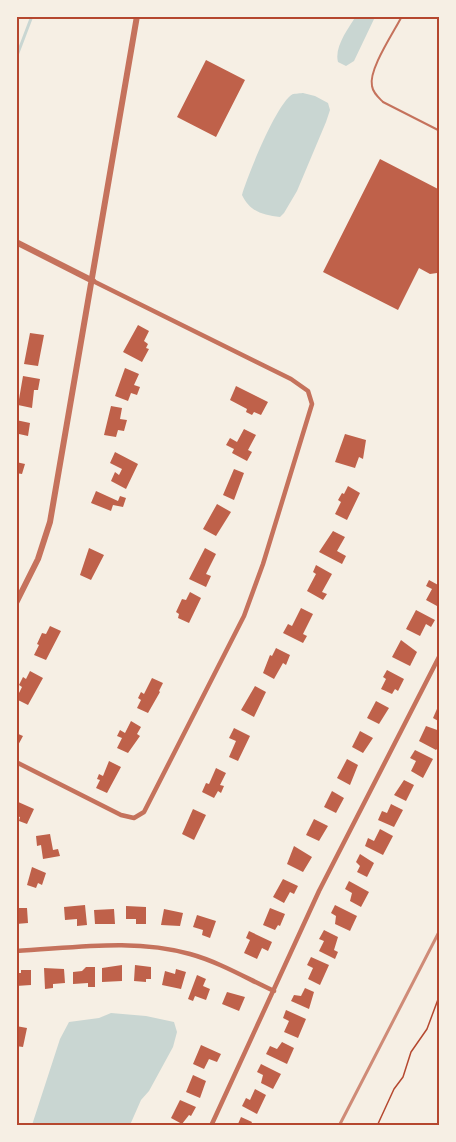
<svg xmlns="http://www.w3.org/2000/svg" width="456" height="1142" font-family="'Exo 2',sans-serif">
<rect width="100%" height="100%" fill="#f6efe4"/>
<!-- water -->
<path fill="#c9d6d2" d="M356,16L375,17L354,61L346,66L338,62C334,47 348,29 356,16Z
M303,93L315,96L328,103L330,110L326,122L297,191L284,213L280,217C263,215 250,212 242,195C247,177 277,102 293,94C294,94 302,93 303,93Z
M111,1013L146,1016L174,1022L177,1032L173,1047L149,1091L141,1100L130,1125H32L60,1039L69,1022L99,1018Z"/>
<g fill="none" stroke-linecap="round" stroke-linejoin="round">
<!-- stream -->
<path stroke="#c9d6d2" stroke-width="3" d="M16,58L32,16"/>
</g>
<!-- building -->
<path fill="#bf614a" d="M206,60L245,80L216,137L177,117Z
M380,159L440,190V266L437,273L430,274L419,268L398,310L323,272Z
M138,325L149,331L144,341L148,344L146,348L149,349L142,362L123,352Z
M30,333L44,335L38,366L24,364Z
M125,368L139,374L134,385L140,387L137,395L131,393L128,401L115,396Z
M23,376L40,379L38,390H34L32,408L18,405Z
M236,386L268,402L261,415L254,412L252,415L246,412L247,409L230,400Z
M111,406L122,408L120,419L127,420L124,431L118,430L116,437L104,435Z
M16,420L30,423L28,436L19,434L18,442Z
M244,429L256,435L248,450L252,452L247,461L232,453L234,449L226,445L230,438L237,442Z
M345,434L366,440L363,459L359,457L355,468L335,462Z
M115,452L138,464L126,489L111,481L115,472L119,475L122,469L110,463Z
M16,462L25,464L22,474L16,473Z
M234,469L244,473L234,500L223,495Z
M348,486L360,493L347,520L335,514L341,502L338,500L342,493L344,494Z
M96,491L118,501L120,496L126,498L123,507L113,505L111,511L91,503Z
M217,504L231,512L216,536L203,529Z
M333,531L345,537L337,551L346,556L342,564L319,552Z
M89,548L104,555L91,580L80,575Z
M205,548L216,554L206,574L211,576L206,587L189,579Z
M316,565L332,574L322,592L327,594L323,600L307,591L316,574L313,572Z
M429,580L440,586V602L437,606L426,600L432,589L426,586Z
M190,592L201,598L189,623L178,618L179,614L176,612L182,599L186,600Z
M301,608L313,614L303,634L307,636L303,643L283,633L288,624L292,626Z
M416,610L435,620L431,627L426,624L420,636L406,629Z
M50,626L61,631L46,660L34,655L39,645L37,644L42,633L46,634Z
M401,640L417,652L410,666L392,657Z
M276,648L290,655L286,665L283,663L274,679L263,673L270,655L272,656Z
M387,670L404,679L398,691L395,689L392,694L381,689L386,679L383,677Z
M30,671L43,678L28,705L16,699L22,687L19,685L23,677L26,679Z
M152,678L163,683L159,691L160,692L148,713L137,708L141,700L138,698L141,692L144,694Z
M255,686L266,692L254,717L241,710Z
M376,701L389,708L379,724L367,718Z
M440,702V722L433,718Z
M131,721L141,727L137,734L140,736L128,753L117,748L122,738L117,736L120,730L125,733Z
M426,726L440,731V746L436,750L419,741Z
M234,728L250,736L238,761L229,757L236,741L229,738Z
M360,731L373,738L363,753L352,747Z
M16,733L23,736L16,749Z
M415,750L433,759L423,778L411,771L416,761L410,758Z
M347,759L358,765L350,785L337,778Z
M109,761L121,767L107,793L96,788L100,780L97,779L99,774L103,776Z
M216,768L226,773L220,785L224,786L221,793L218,791L214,798L202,792L206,783L209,784Z
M404,780L414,785L406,801L394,795Z
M332,791L344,798L336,813L324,807Z
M16,801L34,809L27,824L19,821L20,817L16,816Z
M391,804L403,810L394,827L378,820L382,811L387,813Z
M193,809L206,815L194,840L182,834Z
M314,819L328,826L319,841L306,835Z
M380,829L393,836L383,855L365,846L368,838L374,841Z
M50,834L53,850L58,849L60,856L43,859L41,845L37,846L36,836Z
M294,846L312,857L303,872L287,864Z
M360,854L374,863L367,877L357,872L360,866L356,862Z
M32,867L46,873L42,885L38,883L36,888L27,885Z
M283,879L298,886L294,894L290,892L284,903L273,897Z
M349,881L369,892L361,907L350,901L352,893L345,889Z
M16,904H19V908H27L28,923L16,924Z
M85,905L87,925L77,926V919L65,920L64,907Z
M335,905L357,916L350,931L335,924L336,916L331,913Z
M126,906L146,907V924H136V919H126Z
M270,908L285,914L280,926L278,925L275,930L263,925Z
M114,909L115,924H95L94,910Z
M164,909L183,913L180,926L161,925Z
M197,915L216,921L210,938L202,935L203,930L193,927Z
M324,930L338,937L334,950L338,952L335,959L319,951L324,941L319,939Z
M249,931L272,942L268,951L262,948L257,959L244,953L250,940L246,938Z
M311,957L329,965L320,985L308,979L313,968L307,965Z
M122,965V981L102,982V968Z
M135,965L151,967V979H146V982L134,981Z
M86,967H95V987H88V983L73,984V972L82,971Z
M44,968L64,969L65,983L53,984V988L45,989Z
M176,969L186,972L181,989L162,985L165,971L175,974Z
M21,970H31V985L16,986V973H21Z
M197,975L206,979L203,986L210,989L206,1000L195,996L193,1001L188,999Z
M305,988L314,992L309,1009L291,1001L294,995L301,996Z
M227,992L245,997L239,1011L222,1004Z
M286,1010L306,1019L298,1038L284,1032L289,1021L283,1018Z
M16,1026L27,1028L23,1047L16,1046Z
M282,1042L294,1048L287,1064L266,1054L270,1046L277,1049Z
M201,1045L221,1054L217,1062L209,1059L204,1069L193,1064Z
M261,1064L281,1074L273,1089L261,1083L263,1075L257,1072Z
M193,1075L206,1081L200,1098L186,1092Z
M255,1089L266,1095L257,1114L242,1106L246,1098L250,1100Z
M180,1100L196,1107L191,1116L189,1115L182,1124L171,1118Z
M241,1117L252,1122L250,1126H234L235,1123L238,1124Z"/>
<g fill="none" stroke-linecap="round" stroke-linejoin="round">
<!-- path -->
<path stroke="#b5482f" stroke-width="1.5" d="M377,1126L394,1089L403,1077L411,1052L427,1029L440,994"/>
<!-- service -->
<path stroke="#c5725c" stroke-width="2" d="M402,16C394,32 368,70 372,86C373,93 378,97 383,102L440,131"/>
<!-- minor -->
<path stroke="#c5725c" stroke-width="4.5" d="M16,762L121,815L134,818L144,812L244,616L263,564L312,404L308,391L291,379L93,281
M16,951C73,948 134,938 190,954C219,962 246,978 274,991
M211,1126L319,891L440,655"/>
<!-- tertiary -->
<path stroke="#c5725c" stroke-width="6" d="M16,242L93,281
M16,603L38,559L50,522L137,16"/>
<!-- rail -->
<path stroke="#cf8b77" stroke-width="3" d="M339,1126L440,930"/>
</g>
<!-- border -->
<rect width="456" height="1142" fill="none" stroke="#f6efe4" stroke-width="36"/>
<rect x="18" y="18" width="420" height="1106" fill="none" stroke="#b5482f" stroke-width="2"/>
</svg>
